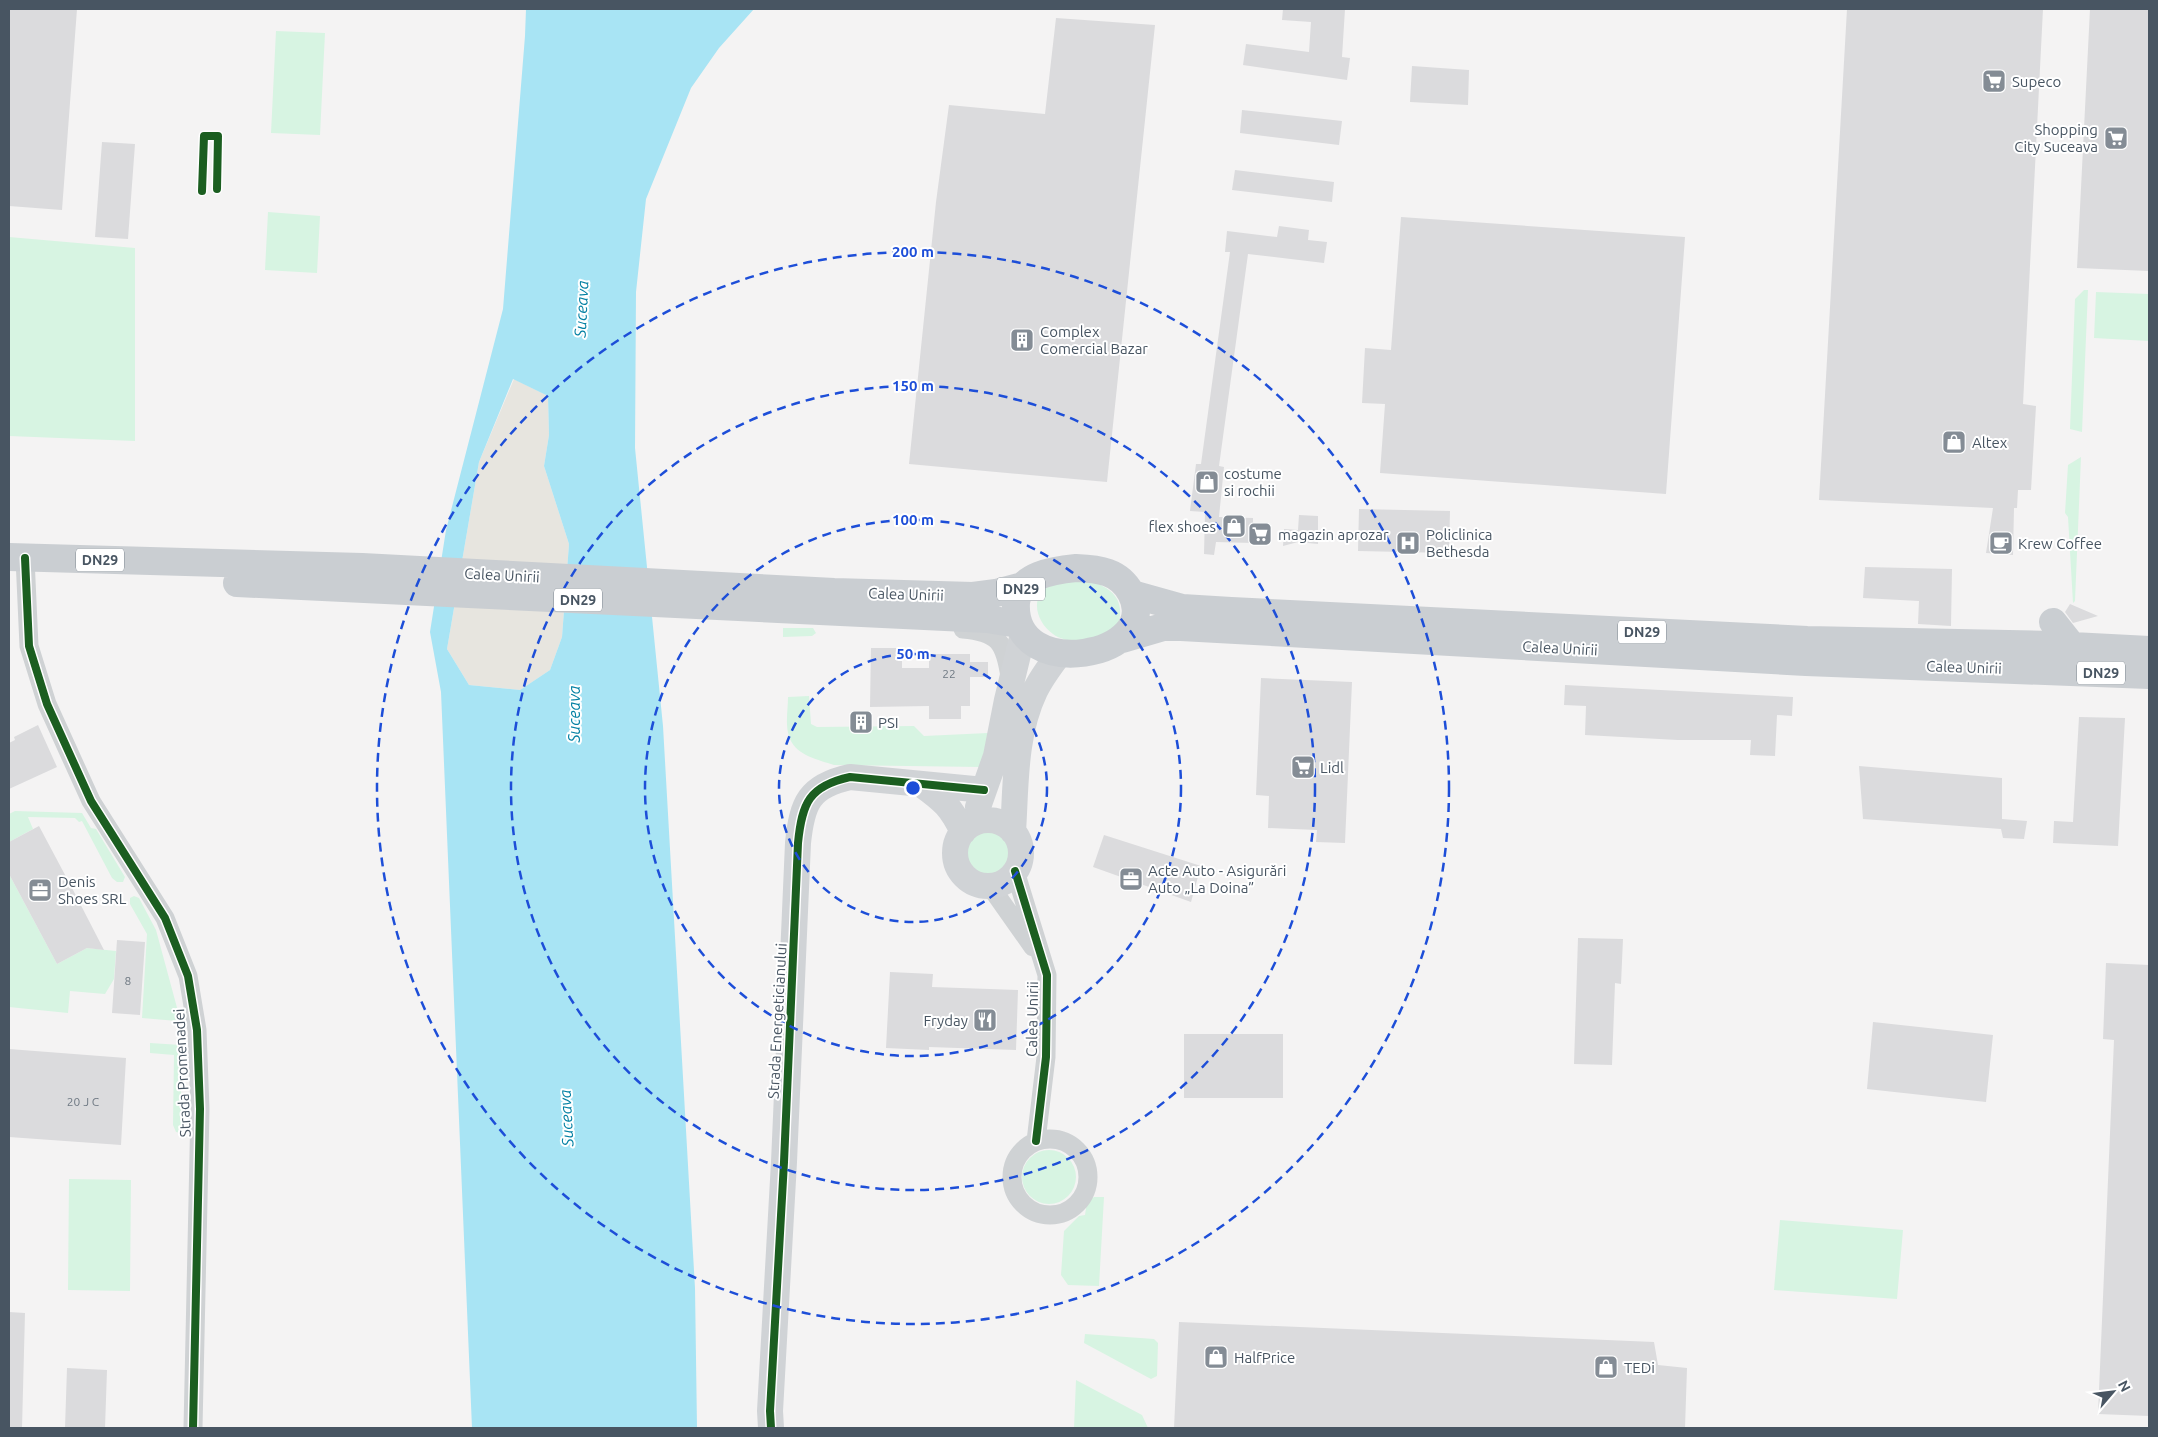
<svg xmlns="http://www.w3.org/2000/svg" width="2158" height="1437" font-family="Ubuntu,sans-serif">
<rect width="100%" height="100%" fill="#f4f3f3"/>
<!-- green -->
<path fill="#d7f4e2" d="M276,31L325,33L320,135L271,133Z
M268,212L320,216L317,273L265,270Z
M9,237L135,248V441L9,436Z
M2084,290H2088L2082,432L2070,429L2075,299Z
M2096,292L2149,294V341L2094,338Z
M2081,457L2075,601L2073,603L2068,517L2065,513L2068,465Z
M1090,581C1106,586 1122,595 1120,615C1120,618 1119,623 1116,625C1111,631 1097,638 1090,641C1081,644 1060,640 1053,634C1036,622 1028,595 1052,585C1064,580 1077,581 1090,581Z
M783,628H813L816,633L812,636L783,637Z
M809,696L811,724L817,727L914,726L924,736L988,733L981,767L834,765C819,760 794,755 789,736C785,725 788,709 788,697Z
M15,811L82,813L91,828L96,829L125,877L123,882H117L112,878L82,821L79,822L75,818L28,817L33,829L9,842V814Z
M957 854a31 31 0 1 1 62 0a31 31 0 1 1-62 0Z
M9,874L57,964L87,948L116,951L114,979L105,994L70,991L68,1013L9,1007Z
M134,896L139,898L156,930L179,1015L177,1021L142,1018L147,934L130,904V898Z
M150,1043L181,1045V1133L176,1132L173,1125L174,1055L150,1053Z
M1022 1177a27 27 0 1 1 54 0a27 27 0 1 1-54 0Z
M69,1179L131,1180L130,1291L68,1290Z
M1094,1197H1104L1099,1286L1068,1285L1061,1275L1064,1231L1079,1216L1085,1215L1087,1202Z
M1780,1220L1903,1230L1897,1299L1774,1290Z
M1085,1334L1154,1339L1158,1343L1157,1376L1151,1379L1084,1343Z
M1076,1380L1142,1415L1148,1428H1074Z"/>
<!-- sand -->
<path fill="#e7e5df" d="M514,379L548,396L549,435L544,466L569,544L562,637L550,670L520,690L469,685L447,649L479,462Z"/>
<!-- water -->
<path fill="#a8e4f4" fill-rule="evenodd" d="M526,9H754L719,48L691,88L646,199L636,292L635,448L663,726L695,1288L697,1428H472L441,692L430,632L446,530L503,309L525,36ZM513,379L548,396L549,435L544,466L569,544L562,637L550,670L520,690L469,685L447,649L479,462Z"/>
<!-- building -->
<path fill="#dbdbdd" d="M9,9H77L62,210L9,206Z
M1283,9H1345L1342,57L1350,58L1347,80L1243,65L1246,44L1309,52L1311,22L1282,20Z
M1847,9H2043L2023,404L2036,406L2031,490H2018L2017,508H2014L2013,555L1986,553L1993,508L1819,500Z
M2090,9H2149V271L2077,268Z
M1056,18L1155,25L1107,482L909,464L936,202L949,105L1045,114Z
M1412,66L1469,70L1468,105L1410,102Z
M1242,110L1342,121L1339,145L1240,133Z
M102,142L135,144L128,239L95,237Z
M1235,170L1334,182L1332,202L1232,190Z
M1401,217L1685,237L1666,494L1380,473L1385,404L1362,403L1365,348L1391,350Z
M1279,226L1309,230L1308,240L1327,242L1324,263L1248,254L1219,466L1224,467L1219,517L1253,518V543L1216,542L1214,555L1204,554L1205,512L1190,511L1196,464H1201L1230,252H1225L1227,231L1277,237Z
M1359,509L1450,511L1449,553L1358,551Z
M1299,515L1318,516V530H1326L1327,533L1318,536V544L1298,542L1283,546L1284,529L1298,530Z
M1865,567L1952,569L1951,626L1918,624L1919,601L1863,598Z
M2070,604L2098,616L2073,623L2065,612Z
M871,648H902V668H929V654H970V662H988V677H970V706H961V719H929V706L870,707Z
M1261,678L1352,682L1345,843L1316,842L1317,830L1268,828L1269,796L1256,795Z
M1565,685L1793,697L1792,716L1777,715L1775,756L1750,755L1751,740H1678L1585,735L1586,706L1564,705Z
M2079,717L2125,718L2118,846L2053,843L2054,821L2073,822Z
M38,725L57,767L9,789V743L15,740L14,737Z
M1859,766L2002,778V819L2027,821L2024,839L2003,838L2001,829L1863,819Z
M39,826L72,888L104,950L87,948L57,964L9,874V842Z
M1104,835L1201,866L1191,902L1093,867Z
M1578,938L1623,939L1621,984L1615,983L1612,1065L1574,1064Z
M117,940L145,942L140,1015L112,1013Z
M2106,963L2149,965V1416L2098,1414L2114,1040L2103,1039Z
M890,972L933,974L932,987L1018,990L1016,1050L929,1047V1050L886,1048Z
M1873,1022L1993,1035L1986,1102L1867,1089Z
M1184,1034H1283V1098H1184Z
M9,1049L126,1058L121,1145L9,1137Z
M9,1312L25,1313L22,1428H9Z
M1179,1322L1654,1342L1658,1365L1687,1368L1685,1428H1174Z
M67,1368L107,1370L105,1428H65Z"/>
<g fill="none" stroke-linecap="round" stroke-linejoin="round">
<!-- street -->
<path stroke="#cfd2d4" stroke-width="19" d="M25,558L29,646L47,704L91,801L165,918L188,976L197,1030L200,1109L193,1428
M963,629C999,632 1005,643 1010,677
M1015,871L1047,975L1046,1057L1036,1141
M990,886L1033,947
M1012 1177a38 38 0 1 1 76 0a38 38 0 1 1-76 0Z"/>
<!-- secondary -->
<path stroke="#d0d3d6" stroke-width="26" d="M922,785C944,801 951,807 963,832
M978,807L996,756L1007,700L1023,634
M955 853a33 33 0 1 1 66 0a33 33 0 1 1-66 0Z
M1013,832C1016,786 1014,735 1035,691C1041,678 1051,665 1060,653
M771,1428L770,1411L784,1162L798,843C802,803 809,786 850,777L984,790"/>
<!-- primary -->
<path stroke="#caced2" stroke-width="28" d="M9,557L362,567L834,592L973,596L996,593L1023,586
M1076,568C1099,569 1119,571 1131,593C1165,657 1011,685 1016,603C1018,575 1054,570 1076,568Z
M237,583L987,619L1018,624
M1132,594L1182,608L1231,611L1807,640L2053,645L2149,650
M2053,622L2072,646
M1122,639L1163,627H1181L1806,662L2149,675"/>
<!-- cycleway casing -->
<g stroke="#fff" stroke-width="11">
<path id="cycleway" d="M202,191L204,136H218L217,189
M25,558L29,646L47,704L91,801L165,918L188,976L197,1030L200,1109L193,1428
M1015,871L1047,975L1046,1057L1036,1141
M771,1428L770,1411L784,1162L798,843C802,803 809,786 850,777L984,790"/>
</g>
<!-- cycleway -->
<use href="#cycleway" stroke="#1b5e20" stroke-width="8"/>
</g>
<!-- distance rings -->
<g fill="none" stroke="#1d4ed8" stroke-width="2.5" stroke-dasharray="9 6">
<circle cx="913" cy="788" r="134"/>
<circle cx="913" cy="788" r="268"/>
<circle cx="913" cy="788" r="402"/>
<circle cx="913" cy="788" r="536"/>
</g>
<!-- icons -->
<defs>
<g id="supermarket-square" transform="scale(1.25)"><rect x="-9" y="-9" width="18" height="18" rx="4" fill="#848c95" stroke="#fff"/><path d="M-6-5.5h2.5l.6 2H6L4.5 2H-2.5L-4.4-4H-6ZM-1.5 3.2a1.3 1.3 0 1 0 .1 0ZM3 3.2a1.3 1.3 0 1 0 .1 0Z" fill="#fff"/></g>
<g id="building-square" transform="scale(1.25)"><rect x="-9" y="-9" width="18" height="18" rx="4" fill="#848c95" stroke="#fff"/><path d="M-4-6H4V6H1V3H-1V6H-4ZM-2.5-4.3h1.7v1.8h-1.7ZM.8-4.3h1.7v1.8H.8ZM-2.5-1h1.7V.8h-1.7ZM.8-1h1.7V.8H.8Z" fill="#fff"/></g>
<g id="shop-square" transform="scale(1.25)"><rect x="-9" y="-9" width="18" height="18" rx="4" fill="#848c95" stroke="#fff"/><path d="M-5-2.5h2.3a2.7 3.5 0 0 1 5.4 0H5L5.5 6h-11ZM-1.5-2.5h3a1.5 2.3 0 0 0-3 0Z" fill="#fff"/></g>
<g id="hospital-square" transform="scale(1.25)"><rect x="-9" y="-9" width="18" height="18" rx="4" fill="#848c95" stroke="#fff"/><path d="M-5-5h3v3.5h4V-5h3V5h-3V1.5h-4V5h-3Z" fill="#fff"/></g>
<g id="cafe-square" transform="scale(1.25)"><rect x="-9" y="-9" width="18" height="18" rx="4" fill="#848c95" stroke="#fff"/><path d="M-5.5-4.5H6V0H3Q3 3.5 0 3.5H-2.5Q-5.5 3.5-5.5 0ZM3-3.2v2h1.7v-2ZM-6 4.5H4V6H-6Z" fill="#fff"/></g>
<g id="office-square" transform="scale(1.25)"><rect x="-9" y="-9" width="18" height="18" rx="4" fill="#848c95" stroke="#fff"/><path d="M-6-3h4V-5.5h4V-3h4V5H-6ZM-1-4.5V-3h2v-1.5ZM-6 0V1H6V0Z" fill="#fff"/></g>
<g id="restaurant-square" transform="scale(1.25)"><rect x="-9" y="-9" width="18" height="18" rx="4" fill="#848c95" stroke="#fff"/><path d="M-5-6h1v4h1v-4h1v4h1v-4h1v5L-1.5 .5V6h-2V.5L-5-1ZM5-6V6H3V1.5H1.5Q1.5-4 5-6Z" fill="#fff"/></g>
</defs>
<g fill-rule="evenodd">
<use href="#supermarket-square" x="1994" y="81"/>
<use href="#supermarket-square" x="2116" y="138"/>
<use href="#building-square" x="1022" y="340"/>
<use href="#shop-square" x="1954" y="442"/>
<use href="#shop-square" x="1207" y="482"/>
<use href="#shop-square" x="1234" y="526"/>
<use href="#supermarket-square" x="1260" y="534"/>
<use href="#hospital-square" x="1408" y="543"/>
<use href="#cafe-square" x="2001" y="543"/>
<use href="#building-square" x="861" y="722"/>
<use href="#supermarket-square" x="1303" y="767"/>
<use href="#office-square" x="1131" y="879"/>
<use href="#office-square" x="40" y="890"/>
<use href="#restaurant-square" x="985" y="1020"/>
<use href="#shop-square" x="1216" y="1357"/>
<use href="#shop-square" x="1606" y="1367"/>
</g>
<g text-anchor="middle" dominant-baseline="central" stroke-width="4" stroke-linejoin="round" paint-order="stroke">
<!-- number labels -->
<g font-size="12" fill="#6e7882">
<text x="949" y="673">22</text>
<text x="128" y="980">8</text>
<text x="83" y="1101">20 J C</text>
</g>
<!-- shield labels -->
<g fill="#fff" stroke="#7f8891" stroke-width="1">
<rect x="76" y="548.5" width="48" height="23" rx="4"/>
<rect x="997" y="577.5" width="48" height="23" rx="4"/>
<rect x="554" y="588.5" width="48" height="23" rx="4"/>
<rect x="1618" y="620.5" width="48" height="23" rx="4"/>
<rect x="2077" y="661.5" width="48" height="23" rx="4"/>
</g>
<g font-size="14" font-weight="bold" fill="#485562">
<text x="100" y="560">DN29</text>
<text x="1021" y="589">DN29</text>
<text x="578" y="600">DN29</text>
<text x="1642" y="632">DN29</text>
<text x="2101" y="673">DN29</text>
</g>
<!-- poi labels -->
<g font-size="15" fill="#485562" stroke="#fff" text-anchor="start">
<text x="2012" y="81">Supeco</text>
<text x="2098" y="129" text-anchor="end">Shopping<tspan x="2098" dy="17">City Suceava</tspan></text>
<text x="1040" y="331">Complex<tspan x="1040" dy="17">Comercial Bazar</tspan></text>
<text x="1972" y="442">Altex</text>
<text x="1224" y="473">costume<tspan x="1224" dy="17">si rochii</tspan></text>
<text x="1216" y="526" text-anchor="end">flex shoes</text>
<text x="1278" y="534">magazin aprozar</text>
<text x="1426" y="534">Policlinica<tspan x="1426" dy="17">Bethesda</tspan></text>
<text x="2018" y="543">Krew Coffee</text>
<text x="878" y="722">PSI</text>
<text x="1320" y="767">Lidl</text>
<text x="1148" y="870">Acte Auto - Asigurări<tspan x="1148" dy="17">Auto „La Doina”</tspan></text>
<text x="58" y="881">Denis<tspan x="58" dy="17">Shoes SRL</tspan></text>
<text x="968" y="1020" text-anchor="end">Fryday</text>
<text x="1234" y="1357">HalfPrice</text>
<text x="1624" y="1367">TEDi</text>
</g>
<!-- street labels -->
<g font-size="15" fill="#485562" stroke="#fff">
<text transform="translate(502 575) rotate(3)">Calea Unirii</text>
<text transform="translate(906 594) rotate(2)">Calea Unirii</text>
<text transform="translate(1560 648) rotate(3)">Calea Unirii</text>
<text transform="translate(1964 667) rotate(2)">Calea Unirii</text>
<text transform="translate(1032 1019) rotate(-89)">Calea Unirii</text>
<text transform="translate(777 1021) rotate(-87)">Strada Energeticianului</text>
<text transform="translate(182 1073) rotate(-93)">Strada Promenadei</text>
</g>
<!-- water labels -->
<g font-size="16" font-style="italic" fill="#0380a3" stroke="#fff">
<text transform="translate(581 309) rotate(-87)">Suceava</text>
<text transform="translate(574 714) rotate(-90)">Suceava</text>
<text transform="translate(566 1118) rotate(-93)">Suceava</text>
</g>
</g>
<circle cx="913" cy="788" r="8" fill="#1d4ed8" stroke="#fff" stroke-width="2.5"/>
<g font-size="15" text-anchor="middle" font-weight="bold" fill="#1d4ed8" stroke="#fff" stroke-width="4" stroke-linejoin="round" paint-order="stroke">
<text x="913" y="257">200 m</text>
<text x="913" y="391">150 m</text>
<text x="913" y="525">100 m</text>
<text x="913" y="659">50 m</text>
</g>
<!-- border -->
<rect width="2158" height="1437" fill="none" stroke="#485562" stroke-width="20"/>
<!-- north arrow -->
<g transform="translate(2113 1392) rotate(62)" stroke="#ffffff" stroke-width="4" paint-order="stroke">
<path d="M0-4L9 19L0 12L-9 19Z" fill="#485562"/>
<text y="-8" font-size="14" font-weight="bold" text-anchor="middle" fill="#485562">N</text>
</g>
</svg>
